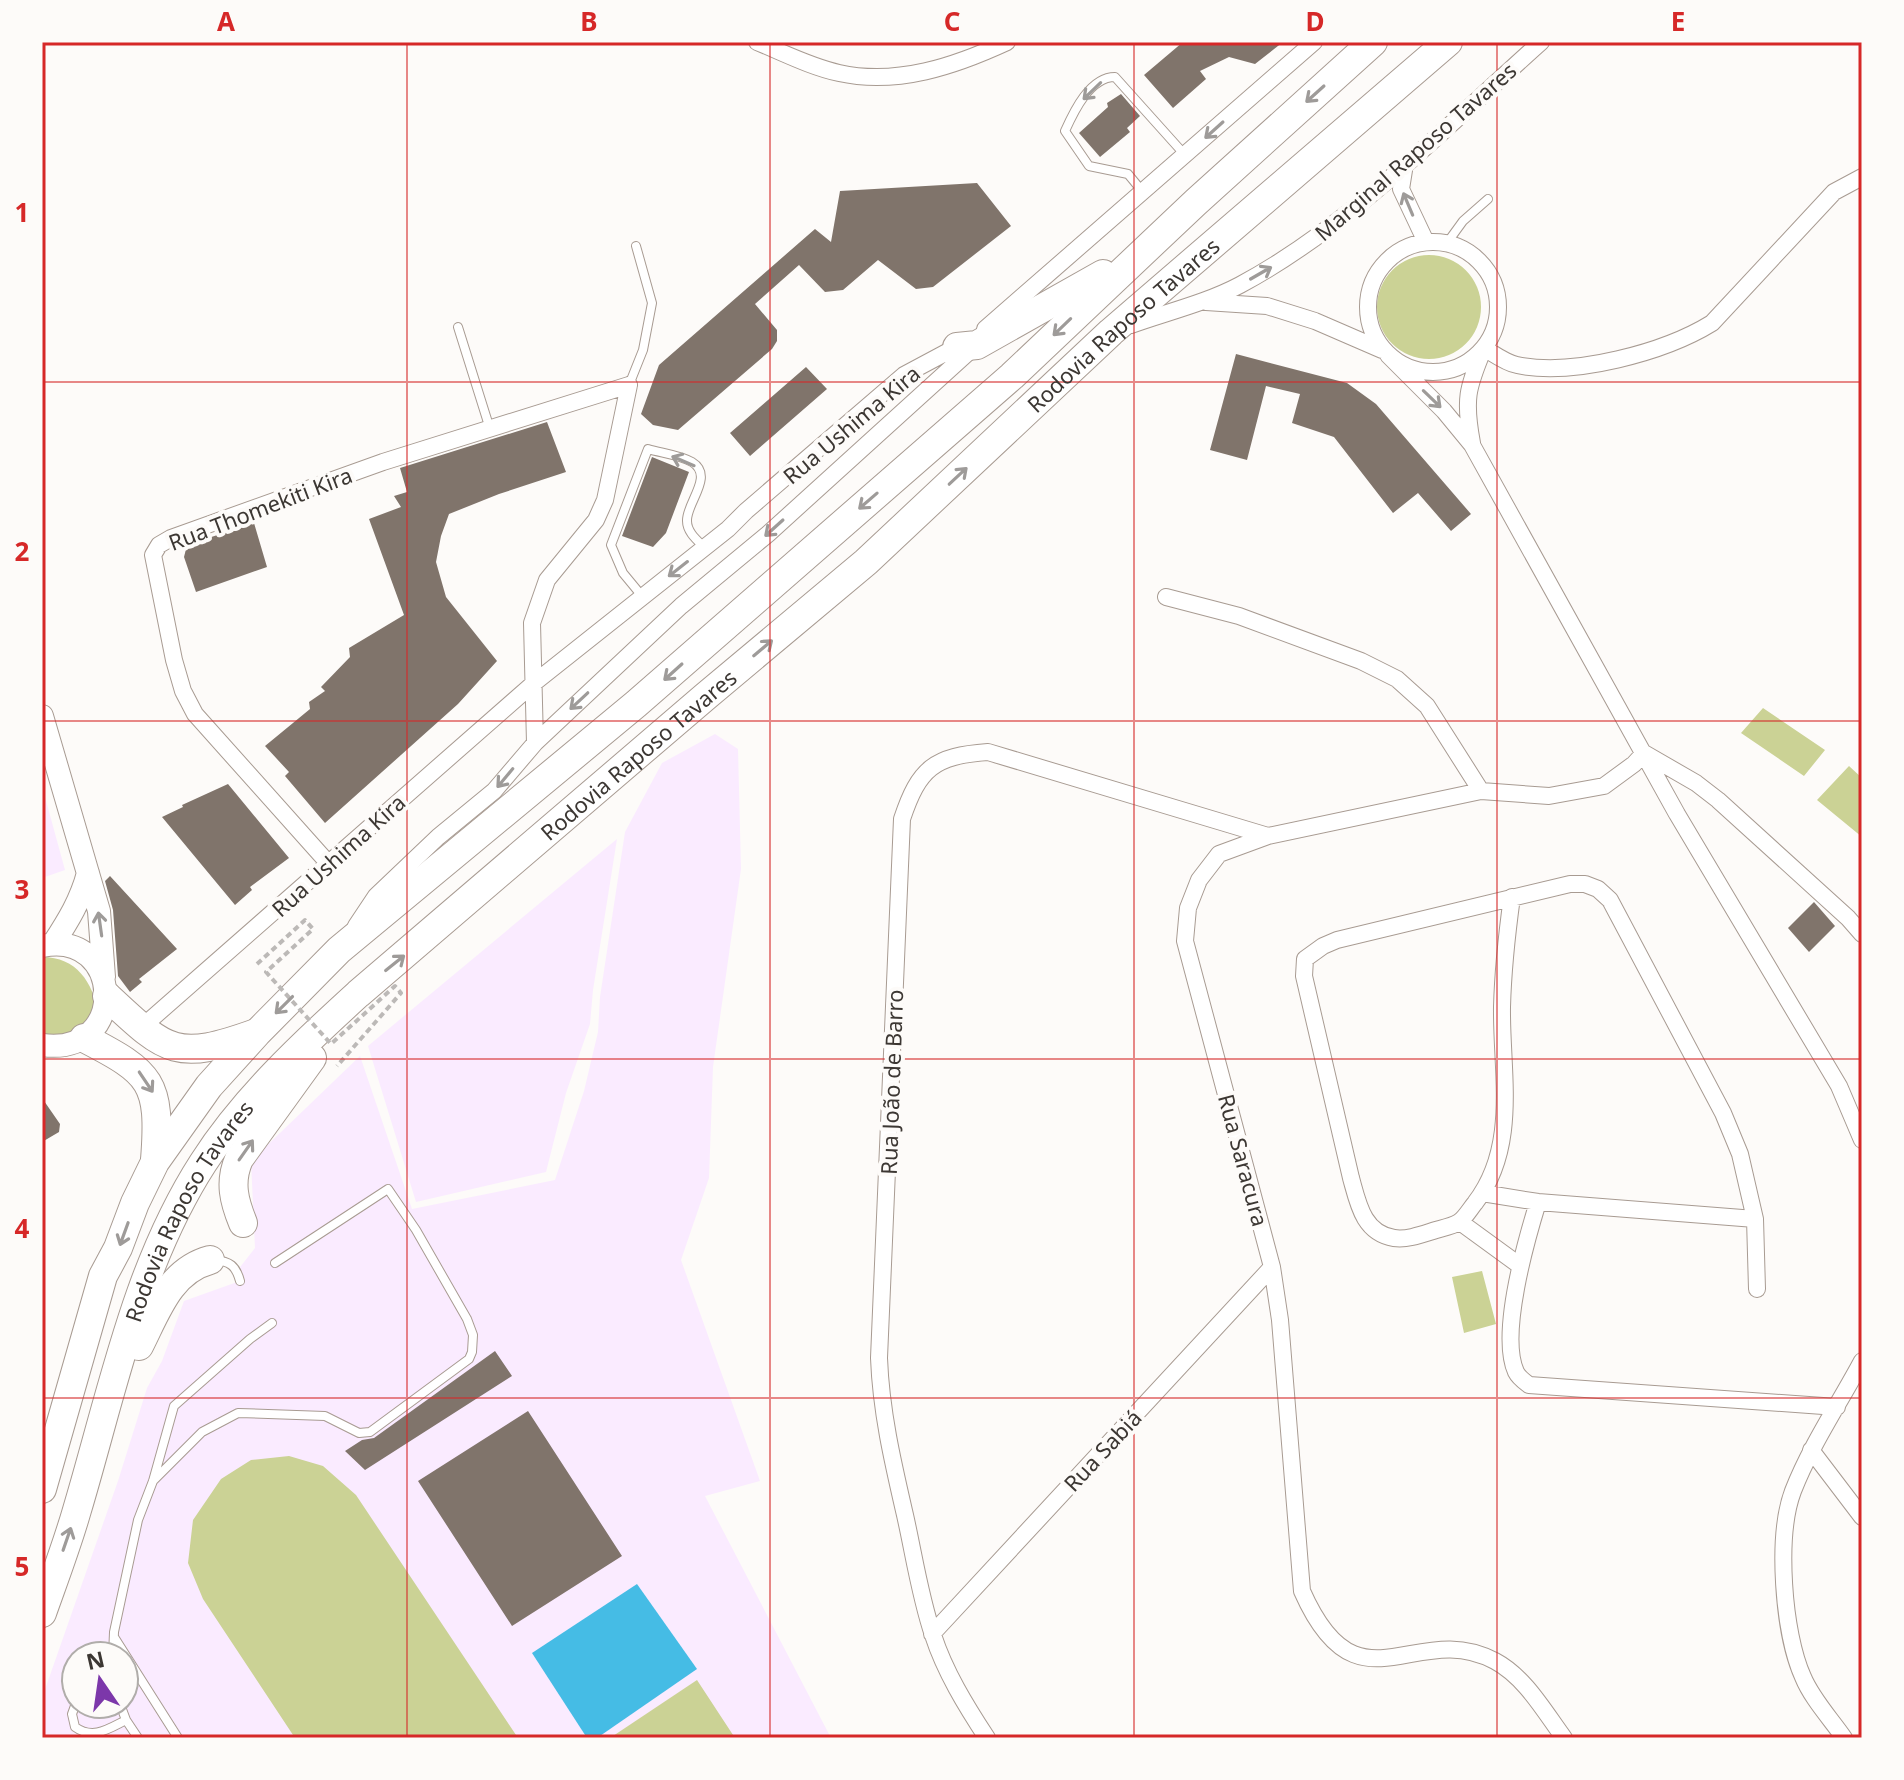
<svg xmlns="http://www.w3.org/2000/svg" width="1904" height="1780" font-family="'Noto Sans',sans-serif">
<rect width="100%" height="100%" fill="#fdfbf9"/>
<!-- education -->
<path fill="#faebff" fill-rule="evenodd" d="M715,734L738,749L741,869L713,1067L709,1178L681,1260L760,1481L705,1496L831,1738H42V1698L118,1481L147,1388L162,1361L184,1301L240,1281L237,1271L255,1248L251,1161L360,1056L412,1209L555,1180L584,1091L598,1032L600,997L625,832L662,763ZM76,1656H124V1704H76Z
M42,786L65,870L42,878Z
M617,839L593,990L590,1024L566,1093L546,1172L416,1202L368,1046Z"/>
<!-- green -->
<path fill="#cbd295" d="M1377 307a52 52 0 1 1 104 0a52 52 0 1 1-104 0Z
M1763,708L1825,750L1804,776L1741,733Z
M1849,766L1862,778V837L1817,800Z
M42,957C77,957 92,982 99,1013L68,1036L42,1039Z
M1482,1271L1496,1324L1464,1333L1452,1277Z
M289,1456L323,1466L356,1495L518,1738H295L203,1599L188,1563L193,1520L221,1479L251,1460Z
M697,1680L735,1738H610Z"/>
<!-- water -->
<path fill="#45bce5" d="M637,1584L697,1669L597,1738H587L532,1653Z"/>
<!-- building -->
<path fill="#80746b" d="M1183,42H1283L1255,64L1229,57L1200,71L1206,79L1173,108L1144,75Z
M1121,94L1140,116L1127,128L1130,132L1100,157L1079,133L1108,107L1107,103Z
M977,183L1011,226L933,287L916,289L878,260L843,290L825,292L799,265L755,304L777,330V341L772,349L678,430L653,425L641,414L659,365L815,229L831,242L840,191Z
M1236,354L1347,383L1376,404L1471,514L1451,531L1418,493L1393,513L1334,437L1292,423L1300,394L1266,386L1247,460L1210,450Z
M806,367L827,389L750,456L730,433Z
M547,422L566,472L499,494L449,514L441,536L436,562L446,597L497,661L458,704L325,823L285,776L289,772L265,746L310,709L309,702L325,691L321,687L350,657L349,648L404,615L369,519L401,507L394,496L407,492L400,468Z
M652,457L689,472L666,533L653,547L622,536Z
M254,523L267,567L196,592L184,557L187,545Z
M228,784L289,858L250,887L252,890L235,905L162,817L183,807L182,805Z
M110,876L177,949L139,979L142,982L130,992L118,976L113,910L105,881Z
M1814,902L1835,926L1809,952L1788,928Z
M42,1098L60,1124L59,1132L42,1142Z
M495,1351L512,1376L365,1470L345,1451L362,1440L374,1438Z
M528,1411L622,1556L512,1626L418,1481Z"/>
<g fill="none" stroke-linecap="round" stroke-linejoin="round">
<!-- lane casing -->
<g stroke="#a89b92" stroke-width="10">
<path id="lane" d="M1142,191L1128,174L1089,166L1065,131C1074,111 1090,77 1115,77L1185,155
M1447,243L1463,221L1488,199
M458,327L490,429
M629,385L643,350L652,303L636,246
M642,596L623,573L611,545L648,449C661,453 680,455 692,462C715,476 686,503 687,521C687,532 697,540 704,547
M214,1260C230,1261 236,1266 240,1281
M153,1481L202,1432L238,1413L325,1416L359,1433L370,1432L469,1359L472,1352L473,1335L467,1319L416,1230L388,1189L275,1263
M114,1637L178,1738
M113,1656L114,1632L138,1520L153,1481L174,1406L250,1339L272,1323
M76,1703L72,1714L75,1727C93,1740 108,1729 126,1720
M120,1704L126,1720L138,1738"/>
</g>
<!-- street casing -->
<g stroke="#a89b92" stroke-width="18">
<path id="street" d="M757,42C784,53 811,67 839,73C897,86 955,66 1007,42
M1405,164L1401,189L1426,242
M1368 307a65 65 0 1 1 130 0a65 65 0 1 1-130 0Z
M1206,302L1267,306L1315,321L1382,350
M1131,325C1167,312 1206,303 1240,285C1349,227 1449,124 1541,42
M985,329L1314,42
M1388,355L1444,411L1472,445L1677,814L1839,1086L1862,1140
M1472,443C1464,400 1467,388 1484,348C1494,354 1506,363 1517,365C1573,377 1665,352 1712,323L1834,192L1862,177
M1166,597L1239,616L1361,661L1397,679L1427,706L1481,791
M535,743L681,606L768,534L973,348
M329,864L195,714L183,691L174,660L153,555L159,545L171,538L383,462L629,385
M1512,897C1507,933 1503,970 1502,1007C1501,1072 1519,1146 1475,1203C1470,1209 1465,1218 1459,1222C1453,1226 1443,1228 1436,1230C1423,1234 1408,1240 1394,1238C1363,1233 1358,1203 1351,1178L1304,976L1305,959L1323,946L1337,940L1570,884H1585L1598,889L1610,900L1723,1113L1740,1154L1755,1219L1757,1289
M356,926L376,896L438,837L494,791L535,743L532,623L547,580L596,520L605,500L629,385
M141,1028L534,683L728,529L746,511L904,375L962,344
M1482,1193L1538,1202L1755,1219
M1538,1202C1526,1241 1499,1335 1516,1372C1519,1378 1525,1382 1529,1385L1837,1407
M1460,1222L1519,1265
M1811,1450L1862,1517
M932,1634L1272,1267
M987,1738C966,1706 945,1672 933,1635C920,1597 914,1555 905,1515C893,1463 881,1412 879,1358L902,819C919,768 934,756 988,752L1268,836
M1564,1738C1544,1711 1525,1677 1495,1661C1415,1618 1358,1718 1302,1591L1280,1320L1272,1267L1185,941L1188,908L1199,880L1219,854L1268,836L1481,791L1549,796L1604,786L1634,764L1644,753L1696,783L1718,800L1848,918L1862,934
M1844,1738C1831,1719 1812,1699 1803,1677C1783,1633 1776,1536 1793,1491C1811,1445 1839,1404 1862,1361"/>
</g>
<!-- secondary casing -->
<g stroke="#a89b92" stroke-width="24">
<path id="secondary" d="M42,716L99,911L104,977
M53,944C68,921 81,900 88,873
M42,946C123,929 130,1057 42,1045"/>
</g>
<!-- highway casing -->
<g stroke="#a89b92" stroke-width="30">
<g id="highway">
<path d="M957,347L977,345L1103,274"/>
<path d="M107,996C167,1052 175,1062 256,1033"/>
<path d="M84,1038C152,1073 161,1082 155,1160"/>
<path d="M243,1223C234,1201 229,1182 239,1159L312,1058"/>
<path d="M139,1346C156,1313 169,1271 210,1260"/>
<path d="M42,1489L103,1276L118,1248L135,1203L155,1162L209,1086L257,1033L339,950L636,704L1012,376L1196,202L1373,42"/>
<path id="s1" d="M42,1613C54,1579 67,1545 77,1510C112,1393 136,1267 203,1163C244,1099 302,1045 358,994L706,696L866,562L1111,332L1448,42"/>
</g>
</g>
<!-- lane -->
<use href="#lane" stroke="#fff" stroke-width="8"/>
<!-- street -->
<use href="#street" stroke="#fff" stroke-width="16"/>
<!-- secondary -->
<use href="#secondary" stroke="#fff" stroke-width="22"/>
<!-- highway -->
<use href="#highway" stroke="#fff" stroke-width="28"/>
<!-- path-bridge -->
<path stroke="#bcb9b7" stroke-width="4" stroke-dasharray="6 4" stroke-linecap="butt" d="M257,964L305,920L313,929L266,972L331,1044L395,986L401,993L337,1066"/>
</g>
<!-- one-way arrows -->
<defs><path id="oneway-shaft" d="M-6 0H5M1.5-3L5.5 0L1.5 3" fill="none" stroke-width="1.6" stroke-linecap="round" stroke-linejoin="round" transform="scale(2)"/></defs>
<g stroke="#9e9b99">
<use href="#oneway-shaft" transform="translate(1092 91) rotate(136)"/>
<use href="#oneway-shaft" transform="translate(1315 94) rotate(138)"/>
<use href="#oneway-shaft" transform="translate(1214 130) rotate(138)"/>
<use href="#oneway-shaft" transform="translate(1408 204) rotate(-113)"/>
<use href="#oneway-shaft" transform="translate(1261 273) rotate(-30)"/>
<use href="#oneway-shaft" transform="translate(1062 327) rotate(136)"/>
<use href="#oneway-shaft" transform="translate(1432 399) rotate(44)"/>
<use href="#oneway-shaft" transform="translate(683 461) rotate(-157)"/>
<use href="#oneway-shaft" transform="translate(958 476) rotate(-43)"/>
<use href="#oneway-shaft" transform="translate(868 501) rotate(139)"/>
<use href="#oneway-shaft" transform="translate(774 528) rotate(138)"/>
<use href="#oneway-shaft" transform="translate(678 569) rotate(142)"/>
<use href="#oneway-shaft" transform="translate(763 648) rotate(-40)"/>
<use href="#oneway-shaft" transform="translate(673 672) rotate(138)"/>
<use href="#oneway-shaft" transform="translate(579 701) rotate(137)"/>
<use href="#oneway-shaft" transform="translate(505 778) rotate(130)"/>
<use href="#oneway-shaft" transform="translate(100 924) rotate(-98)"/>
<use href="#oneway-shaft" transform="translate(395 963) rotate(-39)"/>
<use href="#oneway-shaft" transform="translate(284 1005) rotate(135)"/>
<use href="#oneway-shaft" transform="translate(146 1082) rotate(56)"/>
<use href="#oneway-shaft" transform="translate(246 1150) rotate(-55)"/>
<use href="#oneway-shaft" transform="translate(124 1234) rotate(110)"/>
<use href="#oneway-shaft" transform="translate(67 1539) rotate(-71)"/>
</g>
<!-- grid -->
<path fill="none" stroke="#d62828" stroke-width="2" stroke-opacity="0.55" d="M407,42V1738M770,42V1738M1134,42V1738M1497,42V1738M42,382H1862M42,721H1862M42,1059H1862M42,1398H1862"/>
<g text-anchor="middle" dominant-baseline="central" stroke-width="8" stroke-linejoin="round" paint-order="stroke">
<!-- street labels -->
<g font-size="22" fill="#3c3733" stroke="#fdfbf9">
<text transform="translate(1415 151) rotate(-41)">Marginal Raposo Tavares</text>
<text stroke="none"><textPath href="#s1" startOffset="1726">Rodovia Raposo Tavares</textPath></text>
<text transform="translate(851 424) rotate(-40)">Rua Ushima Kira</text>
<text transform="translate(260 508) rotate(-21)">Rua Thomekiti Kira</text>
<text stroke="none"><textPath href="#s1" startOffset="1078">Rodovia Raposo Tavares</textPath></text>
<text transform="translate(338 855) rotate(-42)">Rua Ushima Kira</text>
<text transform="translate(891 1082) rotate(-88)">Rua João de Barro</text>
<text transform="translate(1244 1160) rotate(75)">Rua Saracura</text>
<text stroke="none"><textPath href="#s1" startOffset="430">Rodovia Raposo Tavares</textPath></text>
<text transform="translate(1102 1450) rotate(-47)">Rua Sabiá</text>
</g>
</g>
<!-- border -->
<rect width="1904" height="1780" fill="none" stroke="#fdfbf9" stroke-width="88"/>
<!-- north arrow -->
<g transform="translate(100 1680) rotate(347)"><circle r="38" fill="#fdfbf9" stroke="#b0adaa" stroke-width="2"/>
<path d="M0-6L14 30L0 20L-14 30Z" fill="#7c37aa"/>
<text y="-12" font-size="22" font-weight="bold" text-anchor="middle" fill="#3c3733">N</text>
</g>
<rect x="44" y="44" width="1816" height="1692" fill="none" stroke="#d62828" stroke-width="3"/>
<g font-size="26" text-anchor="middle" font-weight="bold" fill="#d62828">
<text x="226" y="31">A</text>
<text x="589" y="31">B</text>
<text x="952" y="31">C</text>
<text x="1315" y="31">D</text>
<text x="1678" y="31">E</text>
<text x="22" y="222">1</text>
<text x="22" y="561">2</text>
<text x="22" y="899">3</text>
<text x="22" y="1238">4</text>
<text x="22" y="1576">5</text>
</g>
</svg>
